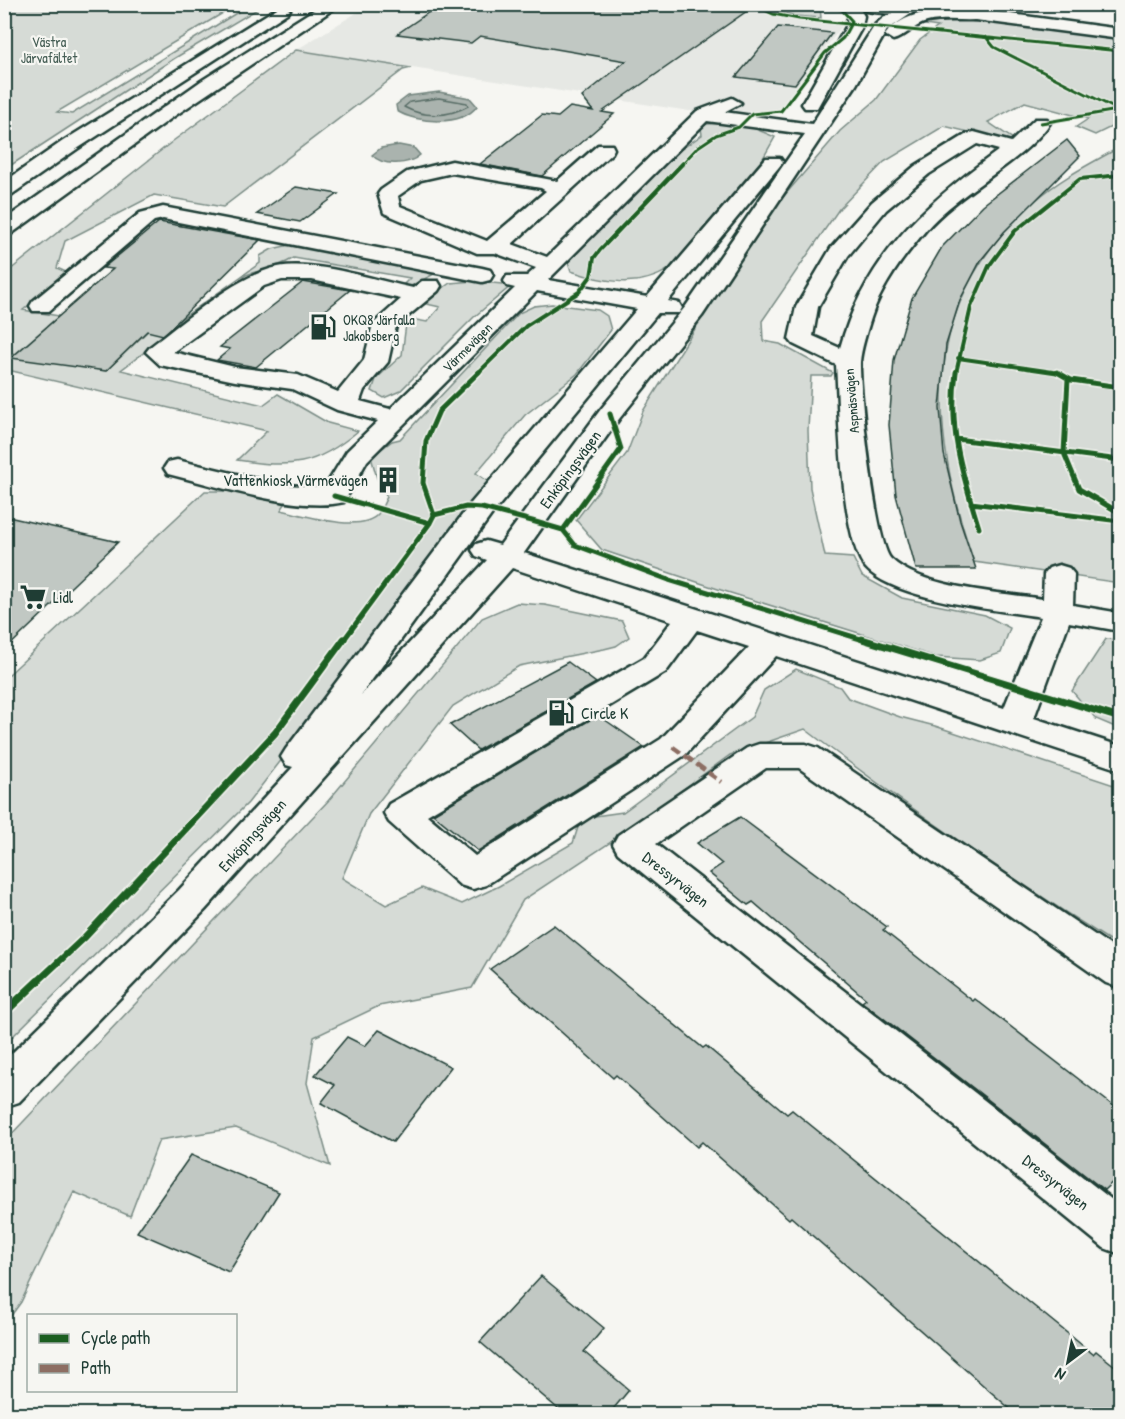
<svg xmlns="http://www.w3.org/2000/svg" width="1125" height="1419" font-family="'Patrick Hand',sans-serif">
<rect width="100%" height="100%" fill="#f6f6f2"/>
<filter id="ink" filterUnits="userSpaceOnUse"><feTurbulence type="fractalNoise" baseFrequency=".0167" numOctaves="2"/><feDisplacementMap in="SourceGraphic" scale="12" xChannelSelector="R" yChannelSelector="G"/><feConvolveMatrix kernelMatrix="1 2 1 2 8 2 1 2 1" color-interpolation-filters="sRGB"/></filter>
<g filter="url(#ink)">
<!-- built -->
<path fill="#e6e8e4" d="M371,4H742L765,13L804,22L843,25L780,108L771,112L689,111L296,50Z"/>
<!-- green -->
<path fill="#d6dbd6" stroke="#7a8c85" stroke-width="1.5" fill-rule="evenodd" d="M4,5L5,4L264,5L175,58L5,169ZM233,7L238,12L72,114L57,112Z
M762,5H814L820,7L821,18L795,16Z
M975,19L1065,30L1120,41V130L1111,127L1095,135L1076,127L1088,119L1025,102L988,122L1013,139L1006,141L944,126L884,162L839,209L762,321L763,341L780,344L833,373L831,376H811L808,430L810,488L825,556L853,558L862,576L902,598L985,615L1010,628L1001,653L980,660L936,657L721,590L602,550L576,520L627,453L643,411L765,218L840,131L876,100L920,40L938,27L919,24Z
M296,50L411,68L403,70L223,207L154,195L65,241L57,268L68,273L23,310L59,316L13,356L106,371L150,329L164,331L260,263V256L272,249L294,244L436,273L409,287L402,286L410,278L294,258C278,268 264,269 246,275L121,370L263,405L278,394L328,423L358,431C315,467 291,468 237,460L267,431L8,370L5,372V274L173,141Z
M722,123L751,127L775,137L762,160L669,269C639,289 603,282 571,271L568,262L577,251L680,150L702,135L701,128L707,124Z
M1120,147V583L974,562C928,427 918,302 1036,200C1061,178 1092,163 1120,147Z
M473,281L512,285L474,317L400,391L384,398L372,391L376,379L402,355L406,324L411,319L427,322L440,307L422,303L450,283Z
M552,304L598,310L607,316L611,330L577,374L525,415L476,473L490,483L438,546L352,669L248,803L5,1044V678L205,491H231L287,501L281,510C303,515 361,534 378,514C382,509 384,502 387,497L377,478L371,457L392,441L400,439L519,313L534,306Z
M517,603L545,605L622,621L629,637L616,646L604,649L519,666L453,706L369,814L342,878L386,905L422,888L462,904L499,886L573,843L581,818L623,812L752,717L764,690L796,669L840,687L848,698L900,717L935,726L1120,787V947C1012,879 907,807 805,729L730,755L608,844L523,900L472,988L379,1006L314,1037L307,1083L330,1166L236,1128L159,1140L130,1216L74,1192L21,1302L5,1324V1141L328,801L482,618Z
M1106,639L1120,640V729L1096,719L1072,691Z"/>
<!-- water -->
<path fill="#aab3ae" stroke="#72847d" stroke-width="1.5" d="M439,92L470,98L477,106C462,127 416,123 397,111L396,105L408,96Z
M399,145L414,148L420,155C409,165 383,167 372,155L381,148Z"/>
<g fill="none" stroke-linecap="round" stroke-linejoin="round">
<!-- shore -->
<path stroke="#576c65" stroke-width="1.5" d="M439,98L467,103L468,106C448,117 424,118 404,107L410,102Z"/>
</g>
<!-- building -->
<path fill="#c1c8c3" stroke="#1f3d34" stroke-width="1.5" d="M441,4H757L602,112L614,114L542,176L480,164L542,115L558,117L570,107L593,111L582,97L626,61L480,36L471,43L397,34Z
M778,27L832,33L795,84L736,77Z
M1067,140L1080,156L1004,232L981,260L960,300L946,345L940,408L944,454L960,521L976,569H916L896,495L889,425L894,360L912,298L942,247L983,205Z
M296,187L338,194L300,222L257,214Z
M159,222L260,240L172,327L163,335L147,331L106,371L11,358L113,269L103,268Z
M303,282L350,290L256,367L217,360L230,349L220,347Z
M4,516L118,542L4,651Z
M568,662L596,683L478,750L450,725Z
M598,715L644,747L478,851L433,814Z
M740,817L887,927L883,930L973,1001L975,999L1120,1111V1175L1104,1190L869,1007L862,1002L866,999L753,902L748,905L709,873L722,864L697,843Z
M554,925L703,1048L706,1046L787,1114L792,1110L1093,1354L1096,1351L1120,1370V1414H1016L791,1217L789,1219L702,1142L697,1147L616,1075L613,1078L490,969Z
M379,1030L451,1067L393,1142L321,1103L335,1085L315,1075L347,1037L365,1046Z
M191,1155L279,1192L229,1272L137,1232Z
M541,1276L604,1328L584,1352L629,1390L609,1414H564L480,1342Z"/>
<g fill="none" stroke-linecap="round" stroke-linejoin="round">
<!-- minor casing -->
<g stroke="#1f3d34" stroke-width="5">
<path id="minor" d="M842,4H857L864,16L862,27L817,108H805L802,104L846,27L848,16Z
M910,4L918,9L887,30L856,85L702,316L619,419L524,553L1004,708L1041,617C997,610 895,600 866,568C840,539 839,407 836,365L793,344L789,339L796,307L831,248L872,202L915,166L967,134L974,132L1011,142L1035,119H1047L1050,123C1022,163 961,190 926,230C905,255 881,286 871,318C867,331 861,349 860,362C859,389 876,545 891,559C923,589 1000,592 1043,599L1044,574L1049,568L1059,565L1069,568L1074,574L1073,605L1120,613V631L1069,622L1034,718L1120,746V770L776,656L685,755L486,885L473,889L460,885L389,822L384,813L389,804L644,658L672,621L512,568L205,910L19,1102L4,1107V1061L179,890L293,767L286,765L281,757L286,749L472,502L637,309L537,291L367,461L344,502C298,513 214,485 168,474L164,468L168,462L177,460L283,485L325,487L347,451L378,421L337,410L292,389L235,381L160,365L146,352L150,347C184,322 237,275 278,267C317,260 374,280 413,288L422,281H438L441,286L438,291L396,326L388,362L364,390L360,401L390,409L515,288L507,286L504,281L507,276H527L536,268L495,253H477L384,213L378,194L381,190L407,172L452,161L557,181L598,145H612L614,149L612,153L512,244L547,257L697,111L732,98L741,103L724,112L812,124L875,25L883,18ZM707,121L805,134L686,306L601,409L500,545L486,541L476,544L472,550L476,556L487,560L361,695L492,514L658,313H679L682,308L679,303L668,301L783,162L780,158H766L647,297L548,280ZM977,144L999,150C925,204 865,257 840,348L813,336L818,307L848,256L886,210L929,174ZM452,173L541,188L546,191L487,241L400,206L398,196L421,180ZM282,280H312L401,299L373,324L364,360L338,392L298,375L235,367L173,352L264,286ZM697,630L749,647L661,739L475,856L427,815L666,672Z
M985,10L990,12L993,15L990,18C970,23 948,17 927,22C914,25 905,37 893,40L885,35C907,6 953,10 985,10Z
M163,207L482,268L490,270L493,275L490,280L482,282L163,219L154,221L49,311H33L30,306L33,301L140,213Z
M759,744H806L818,748L1120,952V988L1106,983L799,768H766L656,844L1120,1206V1254L1104,1248L618,853L613,844L618,835L747,748Z"/>
</g>
<!-- major casing -->
<g stroke="#1f3d34" stroke-width="5">
<path id="major" d="M850,4H939L1120,29V39L914,12C899,14 862,15 850,4Z"/>
</g>
<!-- highway casing -->
<g stroke="#1f3d34" stroke-width="5">
<path id="highway" d="M323,4H341L173,117L11,234L4,236V220L201,81Z
M282,5L290,10L287,13L77,149L11,195L4,197V182L63,141Z"/>
</g>
<!-- minor -->
<use href="#minor" fill="#f6f6f2" fill-rule="evenodd"/>
<!-- major -->
<use href="#major" fill="#f6f6f2" fill-rule="evenodd"/>
<!-- highway -->
<use href="#highway" fill="#f6f6f2" fill-rule="evenodd"/>
<!-- quiet -->
<path stroke="#8d6e63" stroke-width="4.5" stroke-dasharray="10 4.5" stroke-linecap="butt" d="M673,747L721,782"/>
<!-- cycleway-far4 casing -->
<g stroke="#f6f6f2" stroke-width="5">
<path id="cycleway-far4" d="M751,4L773,14L799,19L1120,51
M986,37L994,47L1120,111
M1041,123L1118,110
M682,164L698,147L716,135L739,127L752,114L781,111L825,53L843,38L852,21L842,10L827,4"/>
</g>
<!-- cycleway-far3 casing -->
<g stroke="#f6f6f2" stroke-width="6">
<path id="cycleway-far3" d="M958,358L1060,373
M478,373L526,326L579,292L591,276L594,258L600,250L683,163
M956,373L971,307L989,266L1015,231L1080,179L1120,175"/>
</g>
<!-- cycleway-far2 casing -->
<g stroke="#f6f6f2" stroke-width="8">
<path id="cycleway-far2" d="M956,372C948,431 962,473 979,528
M1057,372L1071,380L1120,387
M1068,379L1064,453L1079,489L1120,513
M956,439L1120,460
M334,496L430,523
M971,503L1120,521
M434,515L466,507L482,508L532,521L563,530L575,545L669,580L867,641
M563,530L621,449L610,414
M343,641L430,523L434,515L423,483L426,441L439,411L479,372"/>
</g>
<!-- cycleway-far1 casing -->
<g stroke="#f6f6f2" stroke-width="10">
<path id="cycleway-far1" d="M862,639L1120,718
M37,982L84,938L275,733L344,639"/>
</g>
<!-- cycleway casing -->
<g stroke="#f6f6f2" stroke-width="12">
<path id="cycleway" d="M4,1013L38,981"/>
</g>
<!-- cycleway-far4 -->
<use href="#cycleway-far4" stroke="#1b5e20" stroke-width="3"/>
<!-- cycleway-far3 -->
<use href="#cycleway-far3" stroke="#1b5e20" stroke-width="4"/>
<!-- cycleway-far2 -->
<use href="#cycleway-far2" stroke="#1b5e20" stroke-width="5"/>
<!-- cycleway-far1 -->
<use href="#cycleway-far1" stroke="#1b5e20" stroke-width="7"/>
<!-- cycleway -->
<use href="#cycleway" stroke="#1b5e20" stroke-width="8"/>
</g>
</g>
<!-- icons -->
<defs>
<g id="fuel-bare" transform="scale(2.07)"><path d="M-5.5-6h7V0h2V4h1.3V-2.5L3-4.5l.8-.8L6-3V5H2.5V1h-1V6h-7ZM-4.2-4.7v3.2H.2V-4.7Z" fill="#1f3d34" stroke="#f6f6f2" stroke-width="2.5" paint-order="stroke"/></g>
<g id="building-bare" transform="scale(2.07)"><path d="M-4-6H4V6H1V3H-1V6H-4ZM-2.5-4.3h1.7v1.8h-1.7ZM.8-4.3h1.7v1.8H.8ZM-2.5-1h1.7V.8h-1.7ZM.8-1h1.7V.8H.8Z" fill="#1f3d34" stroke="#f6f6f2" stroke-width="2.5" paint-order="stroke"/></g>
<g id="supermarket-bare" transform="scale(2.07)"><path d="M-6-5.5h2.5l.6 2H6L4.5 2H-2.5L-4.4-4H-6ZM-1.5 3.2a1.3 1.3 0 1 0 .1 0ZM3 3.2a1.3 1.3 0 1 0 .1 0Z" fill="#1f3d34" stroke="#f6f6f2" stroke-width="2.5" paint-order="stroke"/></g>
</defs>
<g fill-rule="evenodd">
<use href="#fuel-bare" x="323" y="327"/>
<use href="#building-bare" x="388" y="480"/>
<use href="#supermarket-bare" x="33" y="597"/>
<use href="#fuel-bare" x="561" y="713"/>
</g>
<g text-anchor="middle" dominant-baseline="central" stroke-width="4.5" stroke-linejoin="round" paint-order="stroke">
<!-- far-park labels -->
<g font-size="14" fill="#445d54" stroke="#f6f6f2">
<text x="49" y="41">Västra<tspan x="49" dy="16">Järvafältet</tspan></text>
</g>
<!-- far-poi labels -->
<g font-size="14" fill="#1f3d34" stroke="#f6f6f2" text-anchor="start">
<text x="343" y="319">OKQ8 Järfalla<tspan x="343" dy="16">Jakobsberg</tspan></text>
</g>
<!-- far-street labels -->
<g font-size="14" fill="#1f3d34" stroke="#f6f6f2">
<text transform="translate(467 347) rotate(-45)">Värmevägen</text>
<text transform="translate(851 401) rotate(-95)">Aspnäsvägen</text>
</g>
<!-- street labels -->
<g font-size="16" fill="#1f3d34" stroke="#f6f6f2">
<text transform="translate(570 469) rotate(-54)">Enköpingsvägen</text>
<text transform="translate(252 835) rotate(-48)">Enköpingsvägen</text>
<text transform="translate(676 879) rotate(38)">Dressyrvägen</text>
<text transform="translate(1056 1182) rotate(38)">Dressyrvägen</text>
</g>
<!-- poi labels -->
<g font-size="16" fill="#1f3d34" stroke="#f6f6f2" text-anchor="start">
<text x="368" y="480" text-anchor="end">Vattenkiosk Värmevägen</text>
<text x="53" y="597">Lidl</text>
<text x="581" y="713">Circle K</text>
</g>
</g>
<!-- margin -->
<rect width="1125" height="1419" fill="none" stroke="#f6f6f2" stroke-width="24"/>
<rect x="12" y="12" width="1101" height="1395" fill="none" stroke="#1f3d34" stroke-width="2" filter="url(#ink)"/>
<!-- legend -->
<rect x="27" y="1314" width="210" height="78" fill="#f6f6f2" stroke="#a0aca6" stroke-width="1.5"/>
<rect x="39" y="1334" width="30" height="9" fill="#1b5e20" stroke="#a0aca6" stroke-width="1.5"/>
<text x="81" y="1344" font-size="18" fill="#1f3d34">Cycle path</text>
<rect x="39" y="1364" width="30" height="9" fill="#8d6e63" stroke="#a0aca6" stroke-width="1.5"/>
<text x="81" y="1374" font-size="18" fill="#1f3d34">Path</text>
<!-- north arrow -->
<g transform="translate(1068 1362) rotate(212)" stroke="#f6f6f2" stroke-width="4.5" paint-order="stroke">
<path d="M0-4.5L10 22L0 15L-10 22Z" fill="#1f3d34"/>
<text y="-9" font-size="16" font-weight="bold" text-anchor="middle" fill="#1f3d34">N</text>
</g>
</svg>
